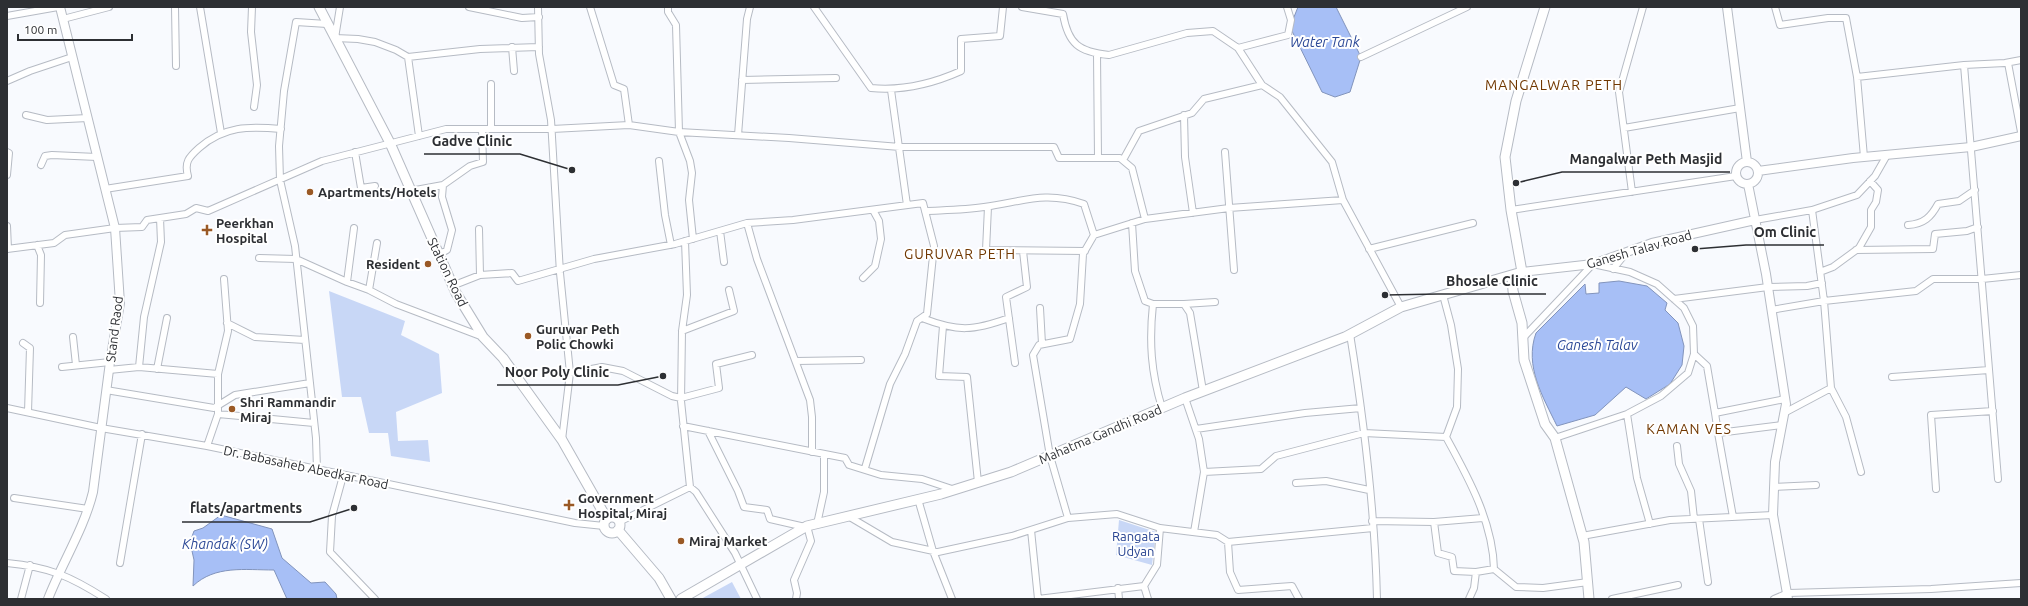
<svg xmlns="http://www.w3.org/2000/svg" width="2028" height="606" font-family="Ubuntu,sans-serif">
<rect width="100%" height="100%" fill="#f8fafe"/>
<!-- green -->
<path fill="#c8d7f6" d="M329,291L405,321L401,335L439,354L442,393L396,412L398,441L428,440L430,462L391,456L388,433H369L361,397H342Z
M1119,520L1156,532L1152,565L1116,555Z
M732,582L741,599H701Z"/>
<!-- water -->
<path fill="#a7bff6" stroke="#8294bc" d="M1298,7H1336L1361,57L1350,92L1335,97L1322,92L1290,27Z
M1619,281L1647,286L1667,303L1665,310L1678,323L1684,346L1682,365L1670,384L1646,399L1626,387L1595,415L1557,426C1543,397 1524,366 1536,333L1585,284L1586,294L1599,293V283Z
M221,515L272,529L282,558L311,583L325,582L336,594L337,599H287L274,570C245,570 215,565 193,586L194,560L190,542L194,531L203,528Z"/>
<g fill="none" stroke-linecap="round" stroke-linejoin="round">
<!-- minor casing -->
<g stroke="#b6bbc4" stroke-width="8">
<path id="minor" d="M175,7L176,66
M200,7L221,133
M252,7L251,32L257,85L254,107
M340,7L335,38L358,39L375,42L396,50L408,57L480,49L539,47
M469,7L522,18L539,17
M538,7L539,54L551,120L560,273L570,373L562,440
M590,7L614,85L624,89L629,125
M668,7V12L676,25L679,132L690,161L692,173L689,200L693,239
M814,7L871,88C902,91 932,84 961,71V39L1000,36L1003,7
M1022,7L1063,14C1068,44 1079,52 1109,55L1187,33L1213,31L1238,48L1262,85L1280,97L1332,162L1343,200L1401,307
M1775,7L1780,25L1828,18H1846L1857,77L1864,157
M7,16L58,7
M63,19L109,7
M512,47L514,71
M1238,48L1288,35L1291,20L1287,7
M1097,54L1098,158
M408,57L419,136
M1361,57L1467,7
M2008,63L2021,132
M1964,65L1998,479
M1857,77L1964,65L2005,63L2021,60
M742,80L836,78
M7,81L30,71L72,57
M491,84V129
M891,90L907,205
M26,115L47,120L88,118
M1184,115L1185,157L1193,213
M1624,128L1740,108
M738,135L747,19L750,7
M7,152L9,153L7,175
M355,152L361,188L375,186
M1225,152L1234,270
M1123,160L1139,131L1192,113L1204,99L1262,85
M659,161L665,215L671,245
M41,165L45,156L52,155L97,157
M105,189L188,176C184,162 189,157 199,148C224,126 249,126 281,129
M410,191L443,185
M1632,192L1619,92L1643,7
M988,207L986,250L1085,251
M1511,210L1736,176
M925,211C945,210 965,210 984,207C1022,202 1045,190 1084,204L1094,235
M1755,220L1812,210
M747,223L757,259L810,400L812,417V452
M1132,223L1135,271L1145,301L1153,304C1149,342 1151,372 1162,408
M1908,225C1924,224 1931,217 1938,204L1959,201L1975,190
M7,226L8,249
M479,229L480,275
M720,231L724,262
M685,241L687,295L682,331L681,401L690,487
M37,245L41,255L40,303
M7,249L54,243L65,235L115,228L142,227L147,220L186,214L196,208L208,211L322,161L446,129H552L629,125L679,132L789,138L900,147H1054L1059,158H1120L1132,168L1145,219L1229,208L1343,200
M1369,249L1473,223
M1856,250L1933,249L1935,234L1967,231L1978,227
M438,255L447,250L452,230L442,197L443,185L470,166L483,162L482,129
M259,258L296,259L347,282L369,290L396,304L483,337
M1613,269L1626,253
M1820,272L1833,267L1859,248L1871,227V210L1876,202L1878,190L1870,181
M863,278L875,266L881,239L879,221L873,210
M347,282L354,228
M452,286L480,275L512,273L518,281L594,259L675,244L747,223L793,220L923,203L934,246L927,314L917,321L905,354L890,384L865,468
M369,290L377,243
M1443,295L1451,325L1458,369L1457,407L1446,437
M1674,299L1768,287L1807,286L1822,283
M1153,304H1184L1190,313L1203,391
M1184,304L1215,302
M1040,308L1042,344
M1771,310L1824,301L1916,291L1933,279H1982L2021,275
M922,318C958,332 973,331 1009,318
M227,323L255,337L305,340
M943,326L939,376L967,377L978,482
M682,331L734,311L729,290
M1350,334C1364,421 1375,511 1377,599
M73,337L76,365
M1523,338L1593,264L1630,272L1657,284L1684,308L1693,326L1694,354L1688,373L1661,396L1627,414L1555,438
M23,343L30,348L28,412
M1694,354L1707,366L1715,413
M796,361L861,360
M1015,363L1006,297L1027,287L1023,251
M62,367L110,362
M139,367L144,317L161,242L160,218
M157,369L167,318
M109,370L139,367L218,374V414L207,446
M570,373L602,367L623,371L672,396L681,398L719,388L716,364L752,355
M218,374L228,331L224,279
M1892,377L1989,370
M106,390L214,408L235,395L310,383
M1185,398L1199,439L1204,472L1194,532
M7,408L101,428L207,446L575,523L604,526
M1784,413L1831,388
M218,414L314,423
M1627,414L1637,478L1650,524
M683,426L845,458L849,465L881,475L922,479L955,490
M1196,429L1305,413L1361,408
M708,431L738,491L744,507L767,510L770,519L805,527
M1718,433L1715,413L1785,399
M1446,437C1468,477 1493,522 1494,569
M1677,446L1679,464L1691,491L1694,519
M317,470L316,438L295,246L280,180L279,146L284,91L296,22L327,24
M1204,472L1261,469L1276,456L1364,433L1446,437
M1861,472L1846,417L1831,388L1824,301L1812,210L1857,195L1875,176L1887,155
M343,476L332,516L330,552L375,599
M1296,483L1326,481L1369,490
M1774,487L1816,485
M1936,489L1931,415L1993,411
M14,498L88,509
M918,499L933,551L952,599
M848,516L892,542L938,552L1012,536L1068,518L1117,514L1160,528L1217,535L1228,542L1373,528
M1733,517L1718,433L1782,425
M1068,518L1050,456L1033,355L1039,345L1070,339L1080,304L1083,254L1094,235L1145,219
M1699,519L1708,582
M1372,521L1434,522L1483,518
M619,522L690,487L696,492L735,553L757,599
M1434,522L1438,553L1452,557L1454,571L1476,572
M817,524L824,492V455
M1031,530L1038,599
M1582,536L1670,520L1773,515
M1228,542L1230,572L1238,590L1292,586L1299,599
M7,563C49,567 70,576 106,599
M120,563L142,434
M1118,588L1119,599
M21,599L30,565
M796,599L797,593L794,580L811,541L807,526
M1038,599L1144,586
M1148,599L1144,586L1157,565L1160,528
M1469,599L1474,588L1476,572L1494,569L1516,587L1543,588L1588,582
M1612,599L1678,585
M1774,599L1788,593L1931,589L2021,583"/>
</g>
<!-- tertiary casing -->
<g stroke="#b6bbc4" stroke-width="10">
<path id="tertiary" d="M1727,7L1747,162
M1736 173a11 11 0 1 1 22 0a11 11 0 1 1-22 0Z
M1758,171L1853,158L1971,147L2021,136
M1748,184L1766,274L1786,404L1775,462L1773,515L1788,599
M1522,272L1593,264L1652,243L1755,220
M48,599C62,563 84,529 93,492L110,362L120,303L115,228L60,7"/>
</g>
<!-- secondary casing -->
<g stroke="#b6bbc4" stroke-width="11">
<path id="secondary" d="M319,7L390,143L456,293L483,337L503,358L562,440L607,519
M1512,276L1513,291L1522,323L1524,360L1545,424L1555,438L1584,542L1589,599
M604 525a8 8 0 1 1 16 0a8 8 0 1 1-16 0Z
M618,530L659,578L671,599
M681,599L807,526L941,494L1011,472L1185,398L1345,337L1401,307L1522,272L1511,210L1505,157L1516,101L1545,7"/>
</g>
<!-- minor -->
<use href="#minor" stroke="#fff" stroke-width="6"/>
<!-- tertiary -->
<use href="#tertiary" stroke="#fff" stroke-width="8"/>
<!-- secondary -->
<use href="#secondary" stroke="#fff" stroke-width="9"/>
</g>
<!-- markers -->
<g fill="#9a5925" stroke="#fff" stroke-width="1.5">
<circle cx="310" cy="192" r="4"/>
<path d="M205 224h4v4h4v4h-4v4h-4v-4h-4v-4h4z"/>
<circle cx="428" cy="264" r="4"/>
<circle cx="528" cy="336" r="4"/>
<circle cx="232" cy="409" r="4"/>
<path d="M567 499h4v4h4v4h-4v4h-4v-4h-4v-4h4z"/>
<circle cx="681" cy="541" r="4"/>
</g>
<g text-anchor="middle" dominant-baseline="central" stroke-width="4" stroke-linejoin="round" paint-order="stroke">
<!-- poi labels -->
<g font-size="13" font-weight="bold" fill="#2d2f33" stroke="#fff" text-anchor="start">
<text x="318" y="192">Apartments/Hotels</text>
<text x="216" y="223">Peerkhan<tspan x="216" dy="15">Hospital</tspan></text>
<text x="420" y="264" text-anchor="end">Resident</text>
<text x="536" y="329">Guruwar Peth<tspan x="536" dy="15">Polic Chowki</tspan></text>
<text x="240" y="402">Shri Rammandir<tspan x="240" dy="15">Miraj</tspan></text>
<text x="578" y="498">Government<tspan x="578" dy="15">Hospital, Miraj</tspan></text>
<text x="689" y="541">Miraj Market</text>
</g>
<!-- street labels -->
<g font-size="13" fill="#2d2f33" stroke="#fff">
<text transform="translate(1639 249) rotate(-16)">Ganesh Talav Road</text>
<text transform="translate(448 272) rotate(64)">Station Road</text>
<text transform="translate(114 329) rotate(-83)">Stand Raod</text>
<text transform="translate(1100 434) rotate(-23)">Mahatma Gandhi Road</text>
<text transform="translate(306 467) rotate(12)">Dr. Babasaheb Abedkar Road</text>
</g>
<!-- park labels -->
<g font-size="13" fill="#284491" stroke="#fff">
<text x="1136" y="536">Rangata<tspan x="1136" dy="15">Udyan</tspan></text>
</g>
<!-- water labels -->
<g font-size="14" font-style="italic" fill="#2c4997" stroke="#fff">
<text x="1325" y="42">Water Tank</text>
<text x="1597" y="345">Ganesh Talav</text>
<text x="225" y="544">Khandak (SW)</text>
</g>
<!-- neighbourhood labels -->
<g font-size="14" letter-spacing="1" fill="#703700" stroke="#fff">
<text x="1554" y="85">MANGALWAR PETH</text>
<text x="960" y="254">GURUVAR PETH</text>
<text x="1689" y="429">KAMAN VES</text>
</g>
</g>
<!-- callouts -->
<path fill="none" stroke="#2d2f33" stroke-width="1.5" d="M572 170L520 154H424M1516 183L1562 172H1730M1695 249L1746 245H1824M1385 295L1438 294H1546M663 376L618 385H497M354 508L310 522H182"/>
<g fill="#2d2f33" stroke="#fff" stroke-width="1.5">
<circle cx="572" cy="170" r="4"/>
<circle cx="1516" cy="183" r="4"/>
<circle cx="1695" cy="249" r="4"/>
<circle cx="1385" cy="295" r="4"/>
<circle cx="663" cy="376" r="4"/>
<circle cx="354" cy="508" r="4"/>
</g>
<g font-size="14" text-anchor="middle" font-weight="bold" fill="#2d2f33" stroke="#fff" stroke-width="4" stroke-linejoin="round" paint-order="stroke">
<text x="472" y="146">Gadve Clinic</text>
<text x="1646" y="164">Mangalwar Peth Masjid</text>
<text x="1785" y="237">Om Clinic</text>
<text x="1492" y="286">Bhosale Clinic</text>
<text x="557" y="377">Noor Poly Clinic</text>
<text x="246" y="513">flats/apartments</text>
</g>
<!-- border -->
<rect width="2028" height="606" fill="none" stroke="#2d2f33" stroke-width="16"/>
<!-- scale -->
<path d="M18 34v6h114v-6" fill="none" stroke="#2d2f33" stroke-width="2"/>
<text x="24" y="34" font-size="12" fill="#2d2f33" stroke="#ffffff" stroke-width="3" paint-order="stroke">100 m</text>
</svg>
